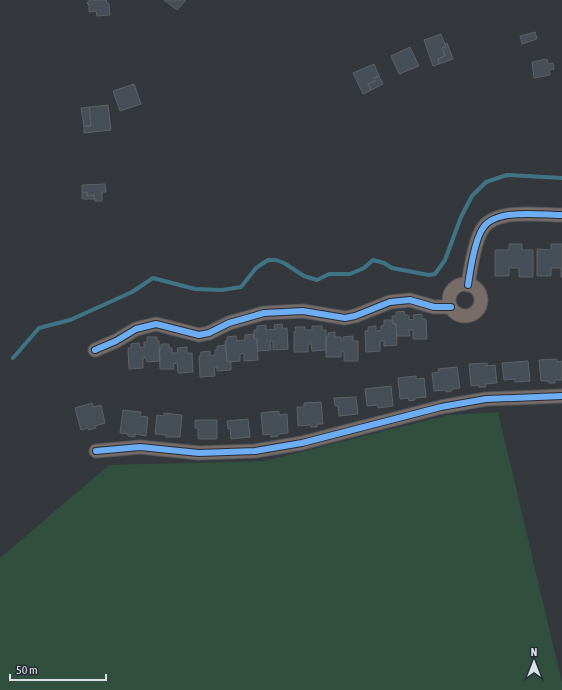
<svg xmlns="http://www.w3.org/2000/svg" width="562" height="690" font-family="'Asap Condensed',sans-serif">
<rect width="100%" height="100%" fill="#34383c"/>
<!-- green -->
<path fill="#314f3e" d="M498,412L562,683V690H0V558L109,465L264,461L448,415Z"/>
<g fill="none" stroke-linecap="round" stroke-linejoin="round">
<!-- stream -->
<path stroke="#3e7485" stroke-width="4" d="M13,358L39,328L70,320L132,292L153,278L195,289L222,290L241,287L256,268L268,260H276L284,263L304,276L317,280L329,274H350L364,268L373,260L384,263L392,268L429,275L435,274L445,260L461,217L472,196L486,182L507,175L562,178"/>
</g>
<!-- building -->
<path fill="#464f57" stroke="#5d6164" d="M90,0H107L106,1L109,4L110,15L97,16L96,11L89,12V5L87,3Z
M164,0H186L177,10Z
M535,32L537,39L522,44L520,36Z
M441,34L446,47L442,48L445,56L438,59L439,64L433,66L424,40Z
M447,43L453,59L439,64L438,59L445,56L442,48L446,47L445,44Z
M410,47L419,66L399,74L391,56Z
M547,59L548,64L553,63L554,69L549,70L550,75L534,78L532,62Z
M374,64L379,76L374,78L375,81L368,84L371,90L363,94L353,73Z
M379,76L383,84L371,90L368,84L375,81L374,78Z
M134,84L141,104L120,111L113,91Z
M108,105L111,130L84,133V126H91L89,107Z
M89,107L91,126H84L81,108Z
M105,184L106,192H102V201H95L94,195L87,196V192L82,193V185Z
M87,192V196L94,195L95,199H82V193Z
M509,244H522V250H533V277H519V268H509V276H495V250H509Z
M551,244H562V277H561V268H551V276H537V249L551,250Z
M404,311L405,315H409V320L414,319L413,315L422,314V319H426L427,339H413V330H409L410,336H397L396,324H393L392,316H396V312Z
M384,320H393V324H396L397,345L384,346V341H380V351L366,352L365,331H368V327L376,326V331L381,330V326L384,325Z
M282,324L283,329L287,328L288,349L273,350V341H270L271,350L258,351L257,339H254V330H257V326L266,325V330L275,329L274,325Z
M312,326H322V330H326V350L312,351L311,344H308V352H294V332H296L295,327H305V330H312Z
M335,332V337H341V341H343V337L353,336V341H358V361H344V352H341V357H326V337H328V333Z
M254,334V339H257L258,360L244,361V353L240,354V361L227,362L225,341H227V337L236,336L237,341L245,340V335Z
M147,337H157V341H159L160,361L147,362L146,358H143V368L129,369L128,348H131V344L139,343L140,348L144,347V342H147Z
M161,344H169V348H172V353H178L177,348L187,347V353H192L193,372L178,373L177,363L173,364L174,369H160L159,349H161Z
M226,345L227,362L231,361V370L217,371V367H214L215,376L200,377L199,356H201V352L210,351V356L215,355V350H217V346Z
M557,359V362L562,361V380H555V383H549V381H541L539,360Z
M528,361L530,381L515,382V379L504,380L502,363Z
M487,363V366L495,365L497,383L485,384L486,387H479V385L471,386L469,364Z
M457,367L460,388L452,389V391L446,392V390L434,391L432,373L439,372L438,369Z
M416,376V379L424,378L426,397L415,398V400L409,401L408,398L400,399L398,378Z
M391,386L393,406L378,408V405L367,406L365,389Z
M356,397L358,414L339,416L338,406H335L334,398Z
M321,402L323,424H317V427H311L310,425L298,426L297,407H304V403Z
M92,403L93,407L101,405L105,423L95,426L96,428L89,430L88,428L81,430L75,408Z
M123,410L141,412L140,416L148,417L146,436L135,434V437L128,436V434L120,433Z
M279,411V415L287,414L288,433L278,434V436L271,437V434L263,435L261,413Z
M164,413L182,415L180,437H166V435L155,434L157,415L164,416Z
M248,419L250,437L231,439L230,428L228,429L227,421Z
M195,420H217V439H198V428H195Z"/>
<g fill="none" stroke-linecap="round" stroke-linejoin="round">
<!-- street casing -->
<g stroke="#53565a" stroke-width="15">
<path id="street" d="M449 300a16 16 0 1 1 32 0a16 16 0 1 1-32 0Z
M468,285C470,271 475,239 483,228C496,208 541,215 562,215
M95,350L116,341L136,329L156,324L199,335L209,333L229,323L264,313L303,311L345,318L355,316L390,302L410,300L434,307H451
M96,451L140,447L199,453L255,451L302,443L441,407L486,399L562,396"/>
</g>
<!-- street -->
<use href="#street" stroke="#786c68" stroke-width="13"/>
<!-- cycleway casing -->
<g stroke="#262e35" stroke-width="8">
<path id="cycleway" d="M468,285C470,271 475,239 483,228C496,208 541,215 562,215
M95,350L116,341L136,329L156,324L199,335L209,333L229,323L264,313L303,311L345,318L355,316L390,302L410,300L434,307H451
M96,451L140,447L199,453L255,451L302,443L441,407L486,399L562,396"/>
</g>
<!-- cycleway -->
<use href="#cycleway" stroke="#6dadf4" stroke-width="6"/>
</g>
<!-- north arrow -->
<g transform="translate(534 662)" stroke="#262e35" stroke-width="3" paint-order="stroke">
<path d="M0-3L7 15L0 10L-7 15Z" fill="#dbe0e5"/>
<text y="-6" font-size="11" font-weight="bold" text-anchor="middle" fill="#dbe0e5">N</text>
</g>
<!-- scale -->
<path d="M10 674v6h96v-6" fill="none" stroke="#dbe0e5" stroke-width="2"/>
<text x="16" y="674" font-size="12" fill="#dbe0e5" stroke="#262e35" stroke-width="3" paint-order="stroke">50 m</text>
</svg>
